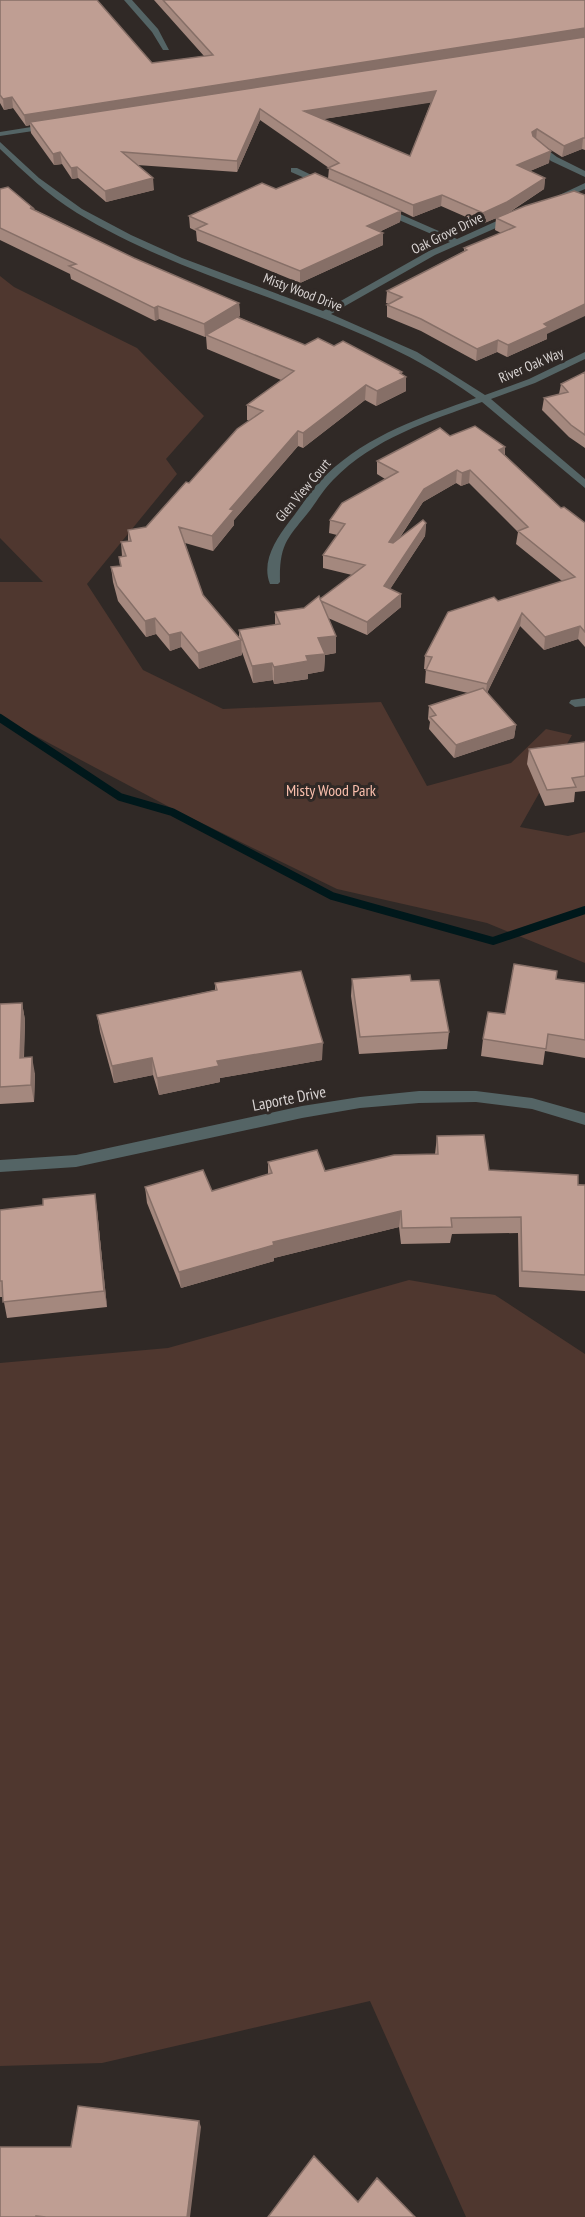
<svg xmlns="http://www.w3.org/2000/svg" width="585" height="2217" font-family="'PT Sans Narrow',sans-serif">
<rect width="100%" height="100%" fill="#302926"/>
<!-- green -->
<path fill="#4f372f" d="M0,276L14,287L137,348L204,416L166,459L177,474L87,584L143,670L223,709L381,702L427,786L511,763L546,729L572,735L520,827L568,836L585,832V963L487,923L337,889L175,810L0,717V582H43L0,538Z
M409,1280L495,1295L585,1354V2217H466L370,2001L102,2063L0,2066V1363L168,1348Z"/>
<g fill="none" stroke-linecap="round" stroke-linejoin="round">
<!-- stream -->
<path stroke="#00181b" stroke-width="8" d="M0,718L120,797L172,812L332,896L493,941L585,910"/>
<!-- street -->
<path fill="#546465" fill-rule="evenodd" d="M124,0H132L158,29L169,50H163L152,32Z
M50,124H53V128L0,136V132Z
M0,142L39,178L82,209L131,235L182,258L323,311L429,251L450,242L378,211V207H384L457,239L510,215H516V219L435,255L331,314L417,352L485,395L529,379L585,352V359L535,383L491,399L585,479V488L482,402C429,421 374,438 333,480C325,488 318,499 311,509C288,538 279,543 280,582L278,584H270C261,562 276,539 289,522C301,507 312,488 326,475C369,434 422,417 476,398C355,310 203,290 77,213C48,195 24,172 0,149Z
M537,142L557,157L585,171V177L551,161L534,146L533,144Z
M291,168H297L330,184L323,186L291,172Z
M585,183V189L560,200L553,198Z
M585,698V706L575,707L569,703L571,700Z
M419,1091H476L532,1098L585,1113V1125L532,1109L476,1102L419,1103L360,1108L302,1118L76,1167L0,1172V1160L76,1155L302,1106L360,1097Z"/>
</g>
<!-- wall -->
<path fill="#a4887e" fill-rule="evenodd" d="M0,0L152,63L204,56L154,0H585V150L582,149L562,157L543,145L549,163L530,171L545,178L544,189L507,214L525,206L547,334V339L507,357L497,352L476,361L421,331L387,317V305L389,304L386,303L387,291L464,251V248L501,233L495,230L496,218L482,224L441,206L413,217L401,211L400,222L379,232L383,245L300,283L197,241L196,231L190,228L189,216L276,189L328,179L329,168L260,120L237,172L137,165L154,190L106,202L78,178L72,179L62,164L54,165L31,133L30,125L26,126L13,108L4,110L0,103ZM431,102L410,156L323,119Z
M0,189L33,208V209L134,258L239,303L240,316L238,317L305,345L334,346L402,374L406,391L376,406L365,400L303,448L298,446L234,520V525L213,551L185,543L203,595L239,638V630L275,625V612L304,608L320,599L352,575L323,568V555L337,535L329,533L330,520L385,479L377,474V461L450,436L505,447V455L561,508L585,523V647L578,639L544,650L520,626L487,693L516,725L514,738L454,758L429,729L430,722L428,719L429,706L468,693L425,683L426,669H424L425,656L498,601L562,581L516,544L518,532L469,483L461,486L456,483L423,502L399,539L426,523L425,536L390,589L401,607L367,635L328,618L336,653L325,655L324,671L308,674V679L274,684L273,680L253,683L242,652V655L199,669L181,647L170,651L156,634L146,637L118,601L113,582L111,567L120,566L119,557L122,556L121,542L128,541V530L146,527L250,421L247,420V405L281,380L207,349L206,336L205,337L159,319L155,321L71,279L70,274L0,240Z
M585,372V448L569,437L542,410L544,398L559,394L561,384Z
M585,742V791L575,792L574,802L545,806L527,764L529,749Z
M352,979L449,1032L447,1049L359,1054L351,996Z
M556,979L585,983V1058L545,1051L543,1065L481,1056L483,1039L505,1014Z
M215,983L322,1060L220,1078V1082L159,1095L153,1075L114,1083L100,1032L97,1015L215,990Z
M22,1003L25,1020L24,1058L35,1074L34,1102L0,1104V1004Z
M437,1136L489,1170L585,1185V1291L519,1287L518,1233L452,1234L450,1243L401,1244L399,1227L274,1258V1261L181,1288L147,1203L145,1187L212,1191L268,1174V1162L325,1171L435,1154Z
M0,1210H97L107,1307L7,1318L3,1297H0Z"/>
<!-- shaded-wall -->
<path fill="#866f67" d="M585,28V39L30,122V125L26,126L24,115Z
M436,91L435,102L304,122V111Z
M12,97L13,108L4,110L3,99Z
M260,109V120L237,172V161Z
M537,129L536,140L531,143L532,132Z
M583,138L582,149L562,157L564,146Z
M551,151L549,163L516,177L517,165Z
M60,152L62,164L54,165L53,154Z
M77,167L78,178L72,179L71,168Z
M153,178L154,190L106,202L105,191Z
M545,178L544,189L506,214L482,224L483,213Z
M442,195L441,206L413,217V205Z
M401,211L400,222L366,238L367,226Z
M383,233V245L300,283V271Z
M239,303L240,316L208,335H206V336L205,337L204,324Z
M585,304V316L547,334V339L507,357L508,345L544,324Z
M158,306L159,319L155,321L154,308Z
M498,340L497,352L476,361L477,349Z
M402,372L401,379L406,377V391L376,406L377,391Z
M366,385L365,400L303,448V433Z
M298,431V446L234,520V525L213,551L212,536L230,509Z
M505,447L504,460L499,450Z
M457,470L456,483L423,502L388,555L389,542L424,489Z
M470,470L469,483L461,486L462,473Z
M426,523L425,536L383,600L384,586Z
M401,594V607L367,635V622Z
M522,613L520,626L485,697L487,684Z
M155,618L156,634L146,637L145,621Z
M580,626L578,639L544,650L545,637Z
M181,632V647L170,651L169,635Z
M336,636V653L325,655L324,671L308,674V679L274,684V667L306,656L318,638Z
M241,640L242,655L199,669L198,653Z
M272,663L273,680L253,683L252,666Z
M516,725L514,738L454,758L456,745Z
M22,1003L25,1020L23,1075L20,1058Z
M323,1043L322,1060L220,1078V1082L159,1095L157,1078L217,1061Z
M32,1057L35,1074L34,1102L31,1085Z
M152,1058L153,1075L114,1083L112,1066Z
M95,1194L97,1210L107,1307L104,1291Z
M401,1211L399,1227L274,1258V1261L181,1288L179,1272L273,1242Z
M199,2121L201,2127L190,2217H187Z"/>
<!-- building -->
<path fill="#bf9e93" stroke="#866f67" stroke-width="1.5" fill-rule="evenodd" d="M0,0H97L152,63L213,55L163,0H585V28L24,115L12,97L3,99L0,95Z
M585,37V138H583L564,146L537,129L532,132L533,136L551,151L517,165L545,178L507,202L483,213L442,195L413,205L328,168L339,163L260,109L237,161L122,152L153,178L105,191L77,167L71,168L60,152L53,154L30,122ZM436,91L410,156L304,111Z
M315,173L401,211L367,226L383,233L300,271L196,229L207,224L189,216L262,183L276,189Z
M8,187L33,208H30L134,258L239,303L204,324L158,306L154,308L69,266L76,264L0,228V189Z
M574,191L585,195V304L544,324L548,327L508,345L498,340L477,349L421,319L387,305L402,297L387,291L467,250L464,248L515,227L496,218L525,206Z
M237,317L305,345L318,338L334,346L343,341L402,372L400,373L406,377L377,391L366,385L303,433L298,431L230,509L234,510L212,536L179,527L203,595L241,640L198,653L181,632L169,635L155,618L145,621L117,586L111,567L121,566L119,557L126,556L121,542L131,541L128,530L146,527L186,482L189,483L237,429L263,411L247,405L294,371L206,335Z
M585,372V435L571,425L544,398L568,392L561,384Z
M475,426L505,447L499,450L561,508L564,507L585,523V632L580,626L545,637L522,613L487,684L426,670L432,657L425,656L448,612L494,597L498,601L575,577L518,531L528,527L470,470L462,473L457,470L424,489L389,542L393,543L423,520L426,523L384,586L401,594L367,622L321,601L320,599L365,565L323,555L345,524L330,520L342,503L398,472L377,461L440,428L450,436Z
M319,596L336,636L318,638L325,654L306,656L308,661L274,667L272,663L252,666L239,630L280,624L275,612L304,608Z
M483,688L516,725L456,745L430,717L436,715L429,706Z
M585,742V776L572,778L576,787L547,790L529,749Z
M514,964L557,971L556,979L585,983V1040L548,1034L546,1049L483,1039L488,1012L505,1014Z
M301,971L323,1043L217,1061L219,1066L157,1078L152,1058L112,1066L97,1015L217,990L215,983Z
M410,975L411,981L439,980L449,1032L360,1037L352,979Z
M22,1003L20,1058L32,1057L31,1085L0,1087V1004Z
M484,1135L489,1170L578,1175V1185H585V1275L522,1271L521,1217L451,1218L452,1227L402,1228L401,1211L273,1242L274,1245L179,1272L145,1187L203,1170L212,1191L272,1173L268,1162L317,1150L325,1171L394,1155L438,1154L437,1136Z
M95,1194L104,1291L3,1302L2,1281H0V1210L43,1205V1199Z
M78,2106L199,2121L187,2217H46L36,2216V2217H0V2147H71Z
M314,2156L358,2202L377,2178L415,2217H268Z"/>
<g text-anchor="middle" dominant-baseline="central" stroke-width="6" stroke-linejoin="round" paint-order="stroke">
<!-- far-street labels -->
<g font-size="14" fill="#d9d4d3" stroke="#302926">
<text transform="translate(447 233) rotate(-26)">Oak Grove Drive</text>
<text transform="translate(303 292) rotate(21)">Misty Wood Drive</text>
<text transform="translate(531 365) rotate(-23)">River Oak Way</text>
<text transform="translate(303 490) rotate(-50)">Glen View Court</text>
</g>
<!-- park labels -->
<g font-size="16" fill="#fabfad" stroke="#302926">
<text x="331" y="790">Misty Wood Park</text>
</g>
<!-- street labels -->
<g font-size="16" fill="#d9d4d3" stroke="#302926">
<text transform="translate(289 1098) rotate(-11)">Laporte Drive</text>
</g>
</g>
</svg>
